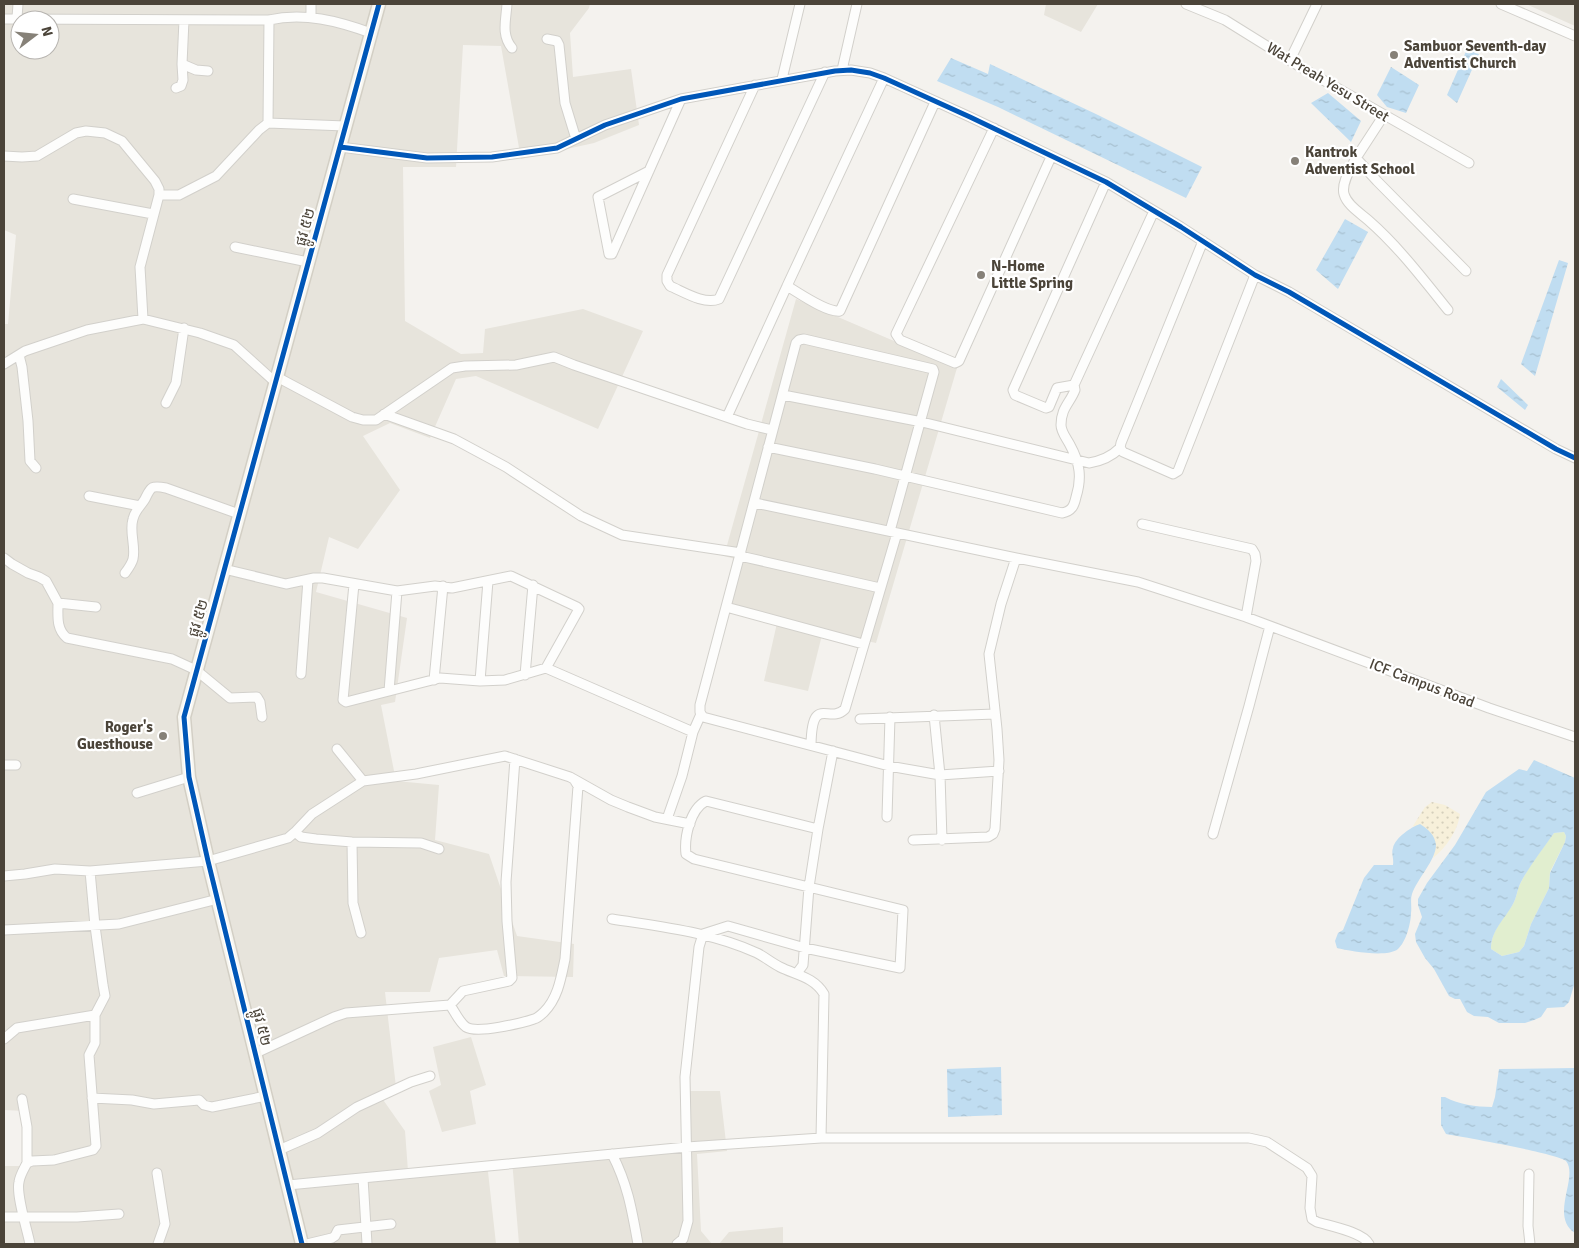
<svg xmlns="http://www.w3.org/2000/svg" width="1579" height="1248" font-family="Signika,'Noto Sans Khmer',sans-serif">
<defs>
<pattern id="sand-dots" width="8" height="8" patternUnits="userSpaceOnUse" patternTransform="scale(1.25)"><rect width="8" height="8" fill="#f7f0da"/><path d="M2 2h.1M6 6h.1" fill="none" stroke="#d5cfbc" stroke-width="1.8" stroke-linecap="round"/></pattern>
<pattern id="water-ripples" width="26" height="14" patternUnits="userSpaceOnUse" patternTransform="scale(1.25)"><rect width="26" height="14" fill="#c0ddf1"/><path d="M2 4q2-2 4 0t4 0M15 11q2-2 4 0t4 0" fill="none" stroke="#a6bfcf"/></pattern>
</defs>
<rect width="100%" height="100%" fill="#f4f2ee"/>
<!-- residential -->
<path fill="#e7e4dc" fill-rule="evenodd" d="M4,4H590L589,8L570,33L573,77L631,69L639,125L594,143L521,159L501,46L463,45L456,167H403L405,321L461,354L483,353L485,329L583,309L643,331L598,429L476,376L456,379L430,438L390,423L363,436L400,490L358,549L329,537L316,592L407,618L395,702L381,705L396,781L439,785L435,840L489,854L517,936L574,944L573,977L504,976L497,950L439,958L430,992H385L396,1087L379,1094L405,1131L408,1171L487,1163L496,1244H4V1166H23L25,1111L4,1110V324H8L16,235L4,230ZM20,20H50V50H20Z
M1046,4H1098L1081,32L1044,15Z
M1526,4H1575V26Z
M796,299L957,368L876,643L823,631L808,691L764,681L777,623L727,610L739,560L724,556Z
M471,1037L486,1085L470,1091L476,1124L442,1132L429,1091L441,1085L433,1047Z
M688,1091H720L727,1151L697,1154L701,1231L712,1244H519L512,1160L690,1143Z
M783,1227V1244H719L729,1232Z"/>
<!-- green -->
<path fill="#e1eecf" d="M1564,832L1566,836L1565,842L1550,872L1549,888L1531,924L1524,946L1519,952L1502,956L1491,949C1491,930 1504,919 1513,904C1517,897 1517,889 1521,882C1530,864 1543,848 1554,833Z"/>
<!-- sand -->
<path fill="url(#sand-dots)" d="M1432,802L1445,805L1460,814C1458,830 1446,848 1433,858L1436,846L1413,826L1425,807Z"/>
<!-- water -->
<path fill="url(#water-ripples)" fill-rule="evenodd" d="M1467,49L1479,54L1457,103L1447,95Z
M951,58L988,74L990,64L1098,115L1202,167L1186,198L998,107L937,81Z
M1391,67L1419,85L1406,113L1387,107L1377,95Z
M1328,93L1361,121L1351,142L1311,103Z
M1345,219L1368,232L1338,289L1316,270Z
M1559,260L1568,263L1535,376L1521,364Z
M1501,379L1528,405L1525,410L1497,387Z
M1534,760L1575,778V982L1569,1002L1564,1007L1547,1008L1541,1017L1534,1020L1525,1023H1499L1488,1017L1474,1016L1467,1012L1460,999H1455L1449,996L1434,969L1425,958L1416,942L1415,934L1422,917L1418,905V899L1427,883L1455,845L1486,792L1519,769L1527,771ZM1564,832L1566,836L1565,842L1550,873L1549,888L1531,924L1524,946L1519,952L1502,956L1491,949C1491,930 1505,919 1513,904C1517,897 1517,889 1521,882C1530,865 1543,849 1554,833Z
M1420,824C1428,829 1435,835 1436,845C1436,860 1417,879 1412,894C1410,900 1412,906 1411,913C1411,923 1406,942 1398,949C1387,958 1350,951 1337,948L1335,941L1338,933L1343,930L1364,878L1374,865H1393C1394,859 1391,853 1393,848C1395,838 1411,827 1420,824Z
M1001,1067L1002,1115L948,1117L947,1069Z
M1575,1068V1233C1549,1216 1579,1177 1566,1161C1560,1154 1463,1137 1446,1134L1441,1125V1097H1445C1457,1104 1477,1107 1492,1107L1495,1097L1499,1069Z"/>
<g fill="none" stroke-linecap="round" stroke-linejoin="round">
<!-- street casing -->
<g stroke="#d2d0cb" stroke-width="11">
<path id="street" d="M311,4V17
M507,4C506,20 501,35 512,48
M1186,4L1225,20L1302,68L1469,163
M1501,4L1575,36
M17,18L18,4
M4,19L269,20C304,12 338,21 371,33
M547,39L557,41L559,45L565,103L576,139
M1290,60L1317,4
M182,64L196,70L208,71
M842,70L857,4
M884,78L787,286C799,293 827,313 840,311L935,102
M782,79L800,4
M755,85L667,275V281L670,286C684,292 704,305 719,299L825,72
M176,88L181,86L183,80L182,64L184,20
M1384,115L1356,158L1377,181L1466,271
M268,123L269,20
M994,128L896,334L900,340L955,363L959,361L1051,157
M340,147L427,158L492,157L557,148L605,125L681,99L835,71L851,70L870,73L884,78L970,117L1106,182L1181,227L1255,275L1289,292L1556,449L1575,458
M4,156L22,157L37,156L76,133L86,131L105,133L122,141L155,181L159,189V195L140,267L143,319
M1356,158C1351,168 1341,183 1344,194C1347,205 1360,213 1368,220C1398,246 1423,279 1448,310
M649,171L598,197L609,254H612L681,99
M1106,182L1013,390L1015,395L1046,408L1049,407L1057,388L1074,385L1154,211
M159,195H179L216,176L259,130L268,123L345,126
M73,199L153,214
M1203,241L1121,443L1120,448L1123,452L1173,474L1178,471L1255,275
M235,247L308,262
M19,355L22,367L28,421L30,461L36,468
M4,364L25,351L87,330L143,319L200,333L234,345L275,382
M277,377L352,417L363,420H376L452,368L465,366L516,365L554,357L574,365L747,424L772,430
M783,395L922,422L1089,463C1101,461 1111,457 1120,448
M166,403L176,383L184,328
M384,414L454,439L506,467L581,516L622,535L741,553
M727,417L787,286
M768,447L875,469L1062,513C1072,511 1074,506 1076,497C1082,478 1080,463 1070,445C1067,439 1061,432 1061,425C1061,408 1070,403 1075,390L1074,385
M89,496L140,506
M755,503L1016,558L1138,582L1246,617L1489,708L1575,737
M1142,524L1252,549L1255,554L1256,561L1246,617
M890,531L934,372L933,369L804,339L799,340L796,343L700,705V712L703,717L889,766L940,775L999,771
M740,556L880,588
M4,558L12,564L28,573L39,577L46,581L58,603
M224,569L286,584L314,578H323L397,591L435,586L452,588L511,576L577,607L579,609L546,668L505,680L480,681L440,678L346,702L343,700L354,584
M125,573C128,569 132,563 133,559C136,546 129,532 133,519C135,510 141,506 145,499C151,487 151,485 166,488L239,514
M96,607L58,603C58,616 56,629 67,638L172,659L196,670L230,698L257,697L260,702L262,717
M726,607L863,644
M546,668L693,732L701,714
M301,674L308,580
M525,675L533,585
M434,680L443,586
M480,681L488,581
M389,691L397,591
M934,715L940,775L942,840
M860,719L995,714
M811,745C812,693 829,725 845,709L897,533
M337,749L363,781
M515,759L506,882L507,921L512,978L509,981L463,991L450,1005C455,1012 459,1022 466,1027C477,1034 522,1023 534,1019C538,1018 541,1015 544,1012C558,998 561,978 565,959L578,786L575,781
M4,765H16
M137,793L189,777
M887,817L890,717
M667,819L682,776L693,732
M295,832L312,814L363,781L416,774L505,756L570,777L611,800L628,807L655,817L690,824
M1213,834L1249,706L1270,626
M913,840L988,837L993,834L995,829L999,760L997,729L989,654L1001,604L1016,558
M352,842L353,903L361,933
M4,876L25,874L55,869L90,871L208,861L288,838L295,832L301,837L316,839L352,842L421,843L439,849
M612,919C662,927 711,932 757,953C765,957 772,963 780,967C796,975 814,977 824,994L821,1138
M4,930L119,924L218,899
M797,973L803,965L809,887L818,829L833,751
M4,1039L17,1028L95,1015
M256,1053L334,1017L346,1013L450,1005
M92,1098L132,1100L154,1104L199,1100L204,1105L212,1107L266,1096
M22,1099L27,1127V1163
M279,1150L318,1133L357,1107L411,1082L430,1076
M612,1154C628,1185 632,1211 638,1244
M157,1173L165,1224L158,1244
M1529,1174L1528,1226L1530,1244
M363,1178L367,1244
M288,1185L687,1147L821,1138H1249L1267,1142L1307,1168L1312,1176L1310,1208L1312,1219L1317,1222C1330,1226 1363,1232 1369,1244
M4,1217H77L119,1214
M30,1244C27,1229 16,1195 19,1182C20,1175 24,1169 27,1163L32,1161L54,1160L93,1150L96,1146L89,1055L95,1043V1015L105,996L103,985L95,926L90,871
M307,1244L332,1238L335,1236L338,1230L391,1224
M677,1244L683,1239L688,1221L685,1077L699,947L703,934L728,926L805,948L900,968L903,910L694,859L686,854C684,838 690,809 706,801L818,829"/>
</g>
<!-- secondary casing -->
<g stroke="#d3cfc5" stroke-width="15">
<path id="secondary" d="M302,1244L208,861L189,777L184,717L379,4"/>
</g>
<!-- street -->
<use href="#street" stroke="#fdfdfc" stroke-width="9"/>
<!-- secondary -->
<use href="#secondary" stroke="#f7f6f1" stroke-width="12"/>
<!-- cycleway casing -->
<g stroke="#fff" stroke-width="8">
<path id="cycleway" d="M340,147L427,158L492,157L557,148L605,125L681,99L835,71L851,70L870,73L884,78L970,117L1106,182L1181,227L1255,275L1289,292L1556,449L1575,458
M302,1244L208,861L189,777L184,717L379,4"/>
</g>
<!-- cycleway -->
<use href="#cycleway" stroke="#0057b8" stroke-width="5"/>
</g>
<!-- markers -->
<g fill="#868178" stroke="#fff" stroke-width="2">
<circle cx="1394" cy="55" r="5"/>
<circle cx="1295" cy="161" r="5"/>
<circle cx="981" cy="275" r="5"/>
<circle cx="163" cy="736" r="5"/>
</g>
<g text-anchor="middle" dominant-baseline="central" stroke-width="4.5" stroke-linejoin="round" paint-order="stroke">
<!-- poi labels -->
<g font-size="15" font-weight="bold" fill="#4b4439" stroke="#fff" text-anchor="start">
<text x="1404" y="46">Sambuor Seventh-day<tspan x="1404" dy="17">Adventist Church</tspan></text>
<text x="1305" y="152">Kantrok<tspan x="1305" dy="17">Adventist School</tspan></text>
<text x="991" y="266">N-Home<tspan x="991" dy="17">Little Spring</tspan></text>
<text x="153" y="727" text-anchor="end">Roger's<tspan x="153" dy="17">Guesthouse</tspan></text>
</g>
<!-- street labels -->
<g font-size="15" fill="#4b4439" stroke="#fff">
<text transform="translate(1328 82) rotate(31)">Wat Preah Yesu Street</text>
<text transform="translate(305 227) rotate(-75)">ផ្លូវ ៥២</text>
<text transform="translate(198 618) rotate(-74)">ផ្លូវ ៥២</text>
<text transform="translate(1422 683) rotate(21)">ICF Campus Road</text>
<text transform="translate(262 1027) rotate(76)">ផ្លូវ ៥២</text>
</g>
</g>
<!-- border -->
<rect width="1579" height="1248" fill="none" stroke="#4b4439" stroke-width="10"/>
<!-- north arrow -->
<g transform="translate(35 35) rotate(74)"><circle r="24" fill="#ffffff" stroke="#b7b4b0"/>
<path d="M0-4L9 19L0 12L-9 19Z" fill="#868178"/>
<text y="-8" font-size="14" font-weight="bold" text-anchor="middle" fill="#4b4439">N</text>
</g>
</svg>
